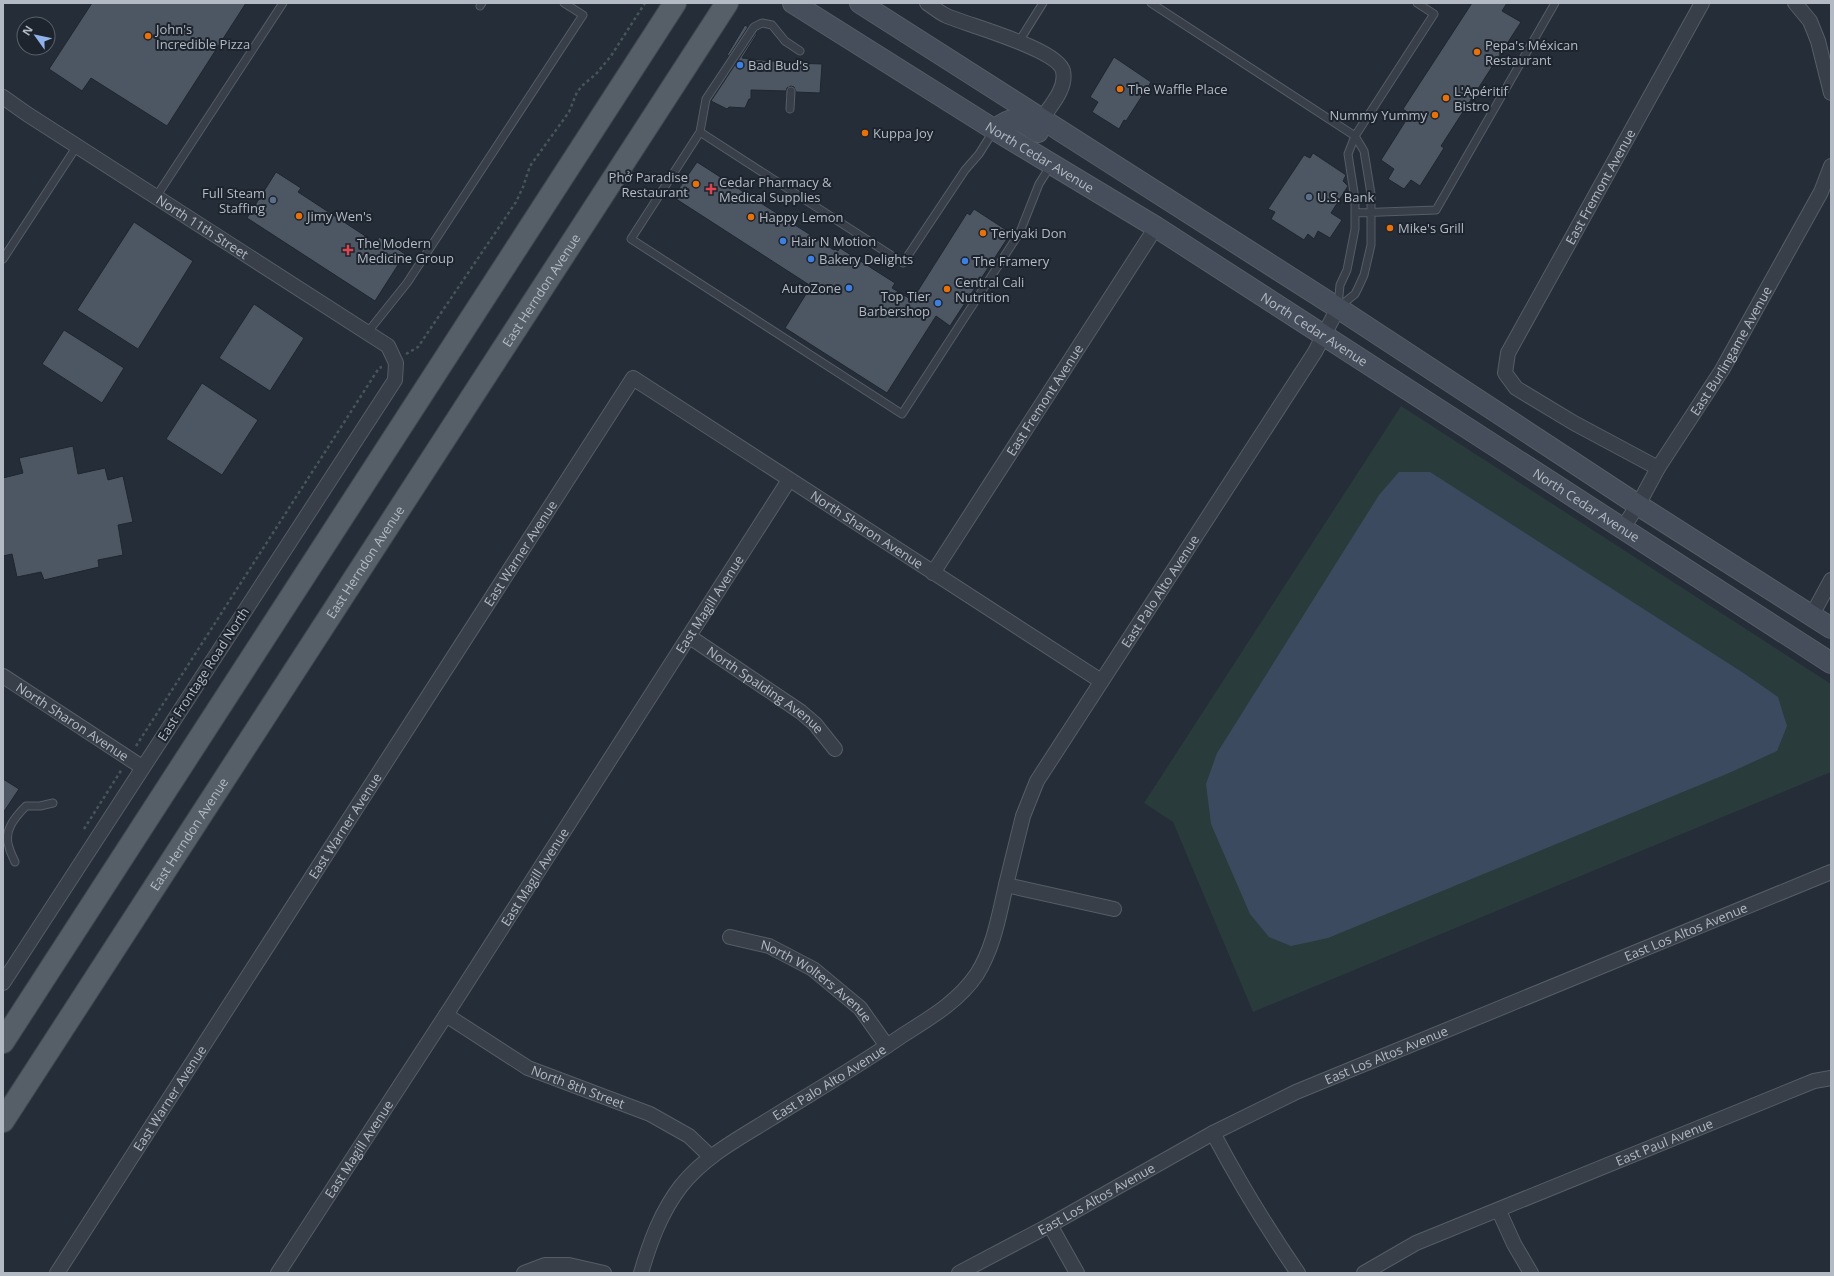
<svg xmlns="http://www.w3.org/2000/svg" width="1834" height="1276" font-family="'Open Sans',sans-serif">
<rect width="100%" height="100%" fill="#252d38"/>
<!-- green -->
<path fill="#293b3b" d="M1401,406L1831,684V772L1253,1012L1173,822L1144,803Z"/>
<!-- water -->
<path fill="#3c4a5f" d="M1399,472H1430L1745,674L1778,697L1787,726L1777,751L1729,773L1328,938L1291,946L1269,937L1250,914L1211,824L1206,784L1217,753L1379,495Z"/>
<!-- building -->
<path fill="#4d5763" stroke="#1f262f" d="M92,3H246L167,126L91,78L82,91L49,69Z
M1472,3H1507L1502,11L1521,22L1441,146L1444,148L1420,186L1411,180L1404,189L1388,179L1394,169L1381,160L1410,114L1403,109Z
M745,25L748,27L729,56L727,55Z
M756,33L757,34L742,58L792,63L822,64L820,93L796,92L794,87L791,86L787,88L786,91L751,90V99H749L745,108L729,107L727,109L711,101Z
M1114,57L1151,82L1126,121L1124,120L1119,129L1092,112L1098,102L1090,97Z
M1313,153L1346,175L1343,181L1348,186L1331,213L1342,220L1330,238L1318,231L1314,239L1308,234L1304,240L1271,219L1275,212L1268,209L1304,155L1310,158Z
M697,162L834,250L835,249L838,251L840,248L895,283L892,288L912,300L967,213L970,215L974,209L1011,233L950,326L936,316L887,393L785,328L811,286L673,197Z
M276,172L301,188L298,192L376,243L379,237L405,254L375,301L247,218Z
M134,222L193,261L138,349L77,310Z
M254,304L304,338L270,391L219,358Z
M64,330L124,368L102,403L42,364Z
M202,383L258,420L222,475L166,439Z
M73,446L78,474L105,468L108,480L123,476L133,522L118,525L123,555L98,560L99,567L44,580L41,572L17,577L12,554L3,556V478L23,473L19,458Z
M3,779L19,789L3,813Z"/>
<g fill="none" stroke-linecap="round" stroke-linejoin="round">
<!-- lane casing -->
<g stroke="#565d66" stroke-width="9">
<path id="lane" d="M1151,3L1355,136L1364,151L1371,194V245L1364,275L1358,288L1355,294L1339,307
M480,6L482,3
M1018,43L1043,3
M790,109L791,91
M994,130L979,154L965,170L903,263L700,132L631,239L902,414L1020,232L1039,184L1051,165
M700,132L706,99L754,27L762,23L772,25L785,41L800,51
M156,197L283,3
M1355,213L1436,210L1555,3
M3,259L77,146
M1338,306L1340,285L1347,270L1355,229V199L1348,154L1355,136L1434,14L1417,3
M367,333L407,283L583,15L564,3
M15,862C13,857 10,852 9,847C3,831 15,817 26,806H40L53,803"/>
</g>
<!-- street casing -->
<g stroke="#565d66" stroke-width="16">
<g id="street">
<path d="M927,3C933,7 940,13 947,16C970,26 1058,49 1063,71C1067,89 1050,106 1041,120"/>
<path d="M1795,3L1810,21L1818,41L1831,93"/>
<path id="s1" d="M3,97L27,114L388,346L396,363L395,380L3,983"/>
<path id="s2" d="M1658,468L1574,423L1516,388L1505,373L1508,353L1702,3"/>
<path id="s3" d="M1622,529L1638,505L1658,468L1722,370L1821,192L1831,166"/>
<path id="s4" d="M933,573L1156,227"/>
<path d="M1812,615L1831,580"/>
<path id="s5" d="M690,637L801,712L815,724L835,749"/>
<path id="s6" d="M3,676L142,767"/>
<path id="s7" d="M1006,885L1023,816L1037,781L1315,352L1338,308"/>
<path id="s8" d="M730,937L769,946L813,969L860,1008L887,1046"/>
<path id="s9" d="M446,1015L528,1068L650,1114L689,1136L710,1156"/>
<path d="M1213,1133C1239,1182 1267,1228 1298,1273"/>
<path d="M1499,1211L1514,1244L1531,1273"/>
<path d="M1050,1225L1077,1273"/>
<path id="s10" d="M57,1273L633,378L1101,681"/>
<path id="s11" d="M278,1273L446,1015L789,480"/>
<path d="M524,1273L545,1265H569L604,1273"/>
<path id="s12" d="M641,1273C650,1242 661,1212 681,1186C705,1156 738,1139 770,1119C815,1091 860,1065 903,1035C930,1018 959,1001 977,974C994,947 999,915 1006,885L1114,909"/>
<path id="s13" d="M959,1273L1050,1225L1213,1133L1296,1092L1831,872"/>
<path id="s14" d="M1364,1273L1416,1243L1814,1081L1831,1078"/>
</g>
</g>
<!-- secondary casing -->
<g stroke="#565d66" stroke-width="22">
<g id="secondary">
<path id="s15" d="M793,3L995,130L1156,227L1831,663"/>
<path d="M860,3L1338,308L1638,505L1831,628"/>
<path d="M995,130C1013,113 1020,121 1038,132"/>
</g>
</g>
<!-- primary casing -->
<g stroke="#414851" stroke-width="24">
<g id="primary">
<path d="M3,1042L675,3"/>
<path id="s16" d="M3,1121L727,3"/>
</g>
</g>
<!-- path -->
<path stroke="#465658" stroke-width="2.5" stroke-dasharray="3 3" stroke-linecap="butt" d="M406,354L418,347L516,202L523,187L530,166L569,112L577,92L583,85L596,74L611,56L645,3
M136,746L379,368L382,367
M84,829L122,769"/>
<!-- lane -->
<use href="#lane" stroke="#383f48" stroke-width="7"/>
<!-- street -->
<use href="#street" stroke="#383f48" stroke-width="14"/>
<!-- secondary -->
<use href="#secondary" stroke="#464e5b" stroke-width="20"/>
<!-- primary -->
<use href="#primary" stroke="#565e68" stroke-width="22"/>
</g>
<!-- markers -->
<g fill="#e8710a" stroke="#1d242d" stroke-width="1.5">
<circle cx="148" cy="36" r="4"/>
<circle cx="1477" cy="52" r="4"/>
<circle cx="1120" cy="89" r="4"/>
<circle cx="1446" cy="98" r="4"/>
<circle cx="1435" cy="115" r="4"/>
<circle cx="865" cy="133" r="4"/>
<circle cx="696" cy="184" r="4"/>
<circle cx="299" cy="216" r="4"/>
<circle cx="751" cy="217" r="4"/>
<circle cx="1390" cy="228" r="4"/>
<circle cx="983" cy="233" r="4"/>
<circle cx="947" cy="289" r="4"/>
</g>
<g fill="#3f7fe0" stroke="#1d242d" stroke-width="1.5">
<circle cx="740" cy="65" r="4"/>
<circle cx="783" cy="241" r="4"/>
<circle cx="811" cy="259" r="4"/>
<circle cx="965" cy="261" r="4"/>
<circle cx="849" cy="288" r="4"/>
<circle cx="938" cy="303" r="4"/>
</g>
<g fill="#e0444e" stroke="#1d242d" stroke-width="1.5">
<path d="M709 183h4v4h4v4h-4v4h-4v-4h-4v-4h4z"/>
<path d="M346 244h4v4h4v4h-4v4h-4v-4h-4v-4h4z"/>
</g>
<g fill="#5c6f8a" stroke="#1d242d" stroke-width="1.5">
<circle cx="1309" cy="197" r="4"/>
<circle cx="273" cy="200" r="4"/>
</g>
<g text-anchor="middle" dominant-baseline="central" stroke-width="4" stroke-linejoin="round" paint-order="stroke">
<!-- poi labels -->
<g font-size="13" fill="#b3bac4" stroke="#1d242d" text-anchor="start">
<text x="156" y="29">John's<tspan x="156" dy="15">Incredible Pizza</tspan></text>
<text x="1485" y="45">Pepa's Méxican<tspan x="1485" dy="15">Restaurant</tspan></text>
<text x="748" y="65">Bad Bud's</text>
<text x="1128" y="89">The Waffle Place</text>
<text x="1454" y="91">L'Apéritif<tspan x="1454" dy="15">Bistro</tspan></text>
<text x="1427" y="115" text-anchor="end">Nummy Yummy</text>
<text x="873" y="133">Kuppa Joy</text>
<text x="688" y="177" text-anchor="end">Phở Paradise<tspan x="688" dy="15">Restaurant</tspan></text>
<text x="719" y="182">Cedar Pharmacy &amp;<tspan x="719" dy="15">Medical Supplies</tspan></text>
<text x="265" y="193" text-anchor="end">Full Steam<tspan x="265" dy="15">Staffing</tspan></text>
<text x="1317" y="197">U.S. Bank</text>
<text x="307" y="216">Jimy Wen's</text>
<text x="759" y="217">Happy Lemon</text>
<text x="1398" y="228">Mike's Grill</text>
<text x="991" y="233">Teriyaki Don</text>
<text x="791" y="241">Hair N Motion</text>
<text x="357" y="243">The Modern<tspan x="357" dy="15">Medicine Group</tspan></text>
<text x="819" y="259">Bakery Delights</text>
<text x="973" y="261">The Framery</text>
<text x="955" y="282">Central Cali<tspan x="955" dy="15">Nutrition</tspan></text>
<text x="841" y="288" text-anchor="end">AutoZone</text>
<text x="930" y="296" text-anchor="end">Top Tier<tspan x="930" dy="15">Barbershop</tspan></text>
</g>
<!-- street labels -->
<g font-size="13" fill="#b3bac4" stroke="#1d242d">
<text stroke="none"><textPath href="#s15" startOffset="291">North Cedar Avenue</textPath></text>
<text stroke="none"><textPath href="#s2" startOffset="392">East Fremont Avenue</textPath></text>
<text stroke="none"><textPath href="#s1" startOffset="238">North 11th Street</textPath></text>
<text stroke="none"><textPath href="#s16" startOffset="990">East Herndon Avenue</textPath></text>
<text stroke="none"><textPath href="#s15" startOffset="615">North Cedar Avenue</textPath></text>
<text stroke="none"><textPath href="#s3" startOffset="209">East Burlingame Avenue</textPath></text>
<text stroke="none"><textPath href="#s4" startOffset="206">East Fremont Avenue</textPath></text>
<text stroke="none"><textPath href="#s15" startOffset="939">North Cedar Avenue</textPath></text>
<text stroke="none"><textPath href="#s10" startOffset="1343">North Sharon Avenue</textPath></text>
<text stroke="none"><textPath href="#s10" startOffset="856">East Warner Avenue</textPath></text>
<text stroke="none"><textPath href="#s16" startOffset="666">East Herndon Avenue</textPath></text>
<text stroke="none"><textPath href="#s7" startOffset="335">East Palo Alto Avenue</textPath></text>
<text stroke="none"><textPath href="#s11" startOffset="796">East Magill Avenue</textPath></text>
<text transform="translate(203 674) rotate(-57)">East Frontage Road North</text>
<text stroke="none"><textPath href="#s5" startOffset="92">North Spalding Avenue</textPath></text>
<text stroke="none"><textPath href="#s6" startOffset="83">North Sharon Avenue</textPath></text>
<text stroke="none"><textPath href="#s10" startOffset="532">East Warner Avenue</textPath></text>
<text stroke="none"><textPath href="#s16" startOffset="342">East Herndon Avenue</textPath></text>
<text stroke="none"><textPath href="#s11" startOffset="472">East Magill Avenue</textPath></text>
<text stroke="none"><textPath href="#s13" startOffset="804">East Los Altos Avenue</textPath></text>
<text stroke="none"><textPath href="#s8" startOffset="99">North Wolters Avenue</textPath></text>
<text stroke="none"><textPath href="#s13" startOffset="480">East Los Altos Avenue</textPath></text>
<text stroke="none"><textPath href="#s12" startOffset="278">East Palo Alto Avenue</textPath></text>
<text stroke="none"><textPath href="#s9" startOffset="151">North 8th Street</textPath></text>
<text stroke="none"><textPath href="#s10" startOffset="208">East Warner Avenue</textPath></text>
<text stroke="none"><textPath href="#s14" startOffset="328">East Paul Avenue</textPath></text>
<text stroke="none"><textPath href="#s11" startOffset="148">East Magill Avenue</textPath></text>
<text stroke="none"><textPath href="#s13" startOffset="156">East Los Altos Avenue</textPath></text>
</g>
</g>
<!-- border -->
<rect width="1834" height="1276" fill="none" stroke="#b3bac4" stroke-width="8"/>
<!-- north arrow -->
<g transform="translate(36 36) rotate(303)"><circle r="19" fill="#1d242d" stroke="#596069"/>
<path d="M0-3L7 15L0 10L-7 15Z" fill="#91b3eb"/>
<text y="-6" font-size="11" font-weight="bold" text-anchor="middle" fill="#b3bac4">N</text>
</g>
</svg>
